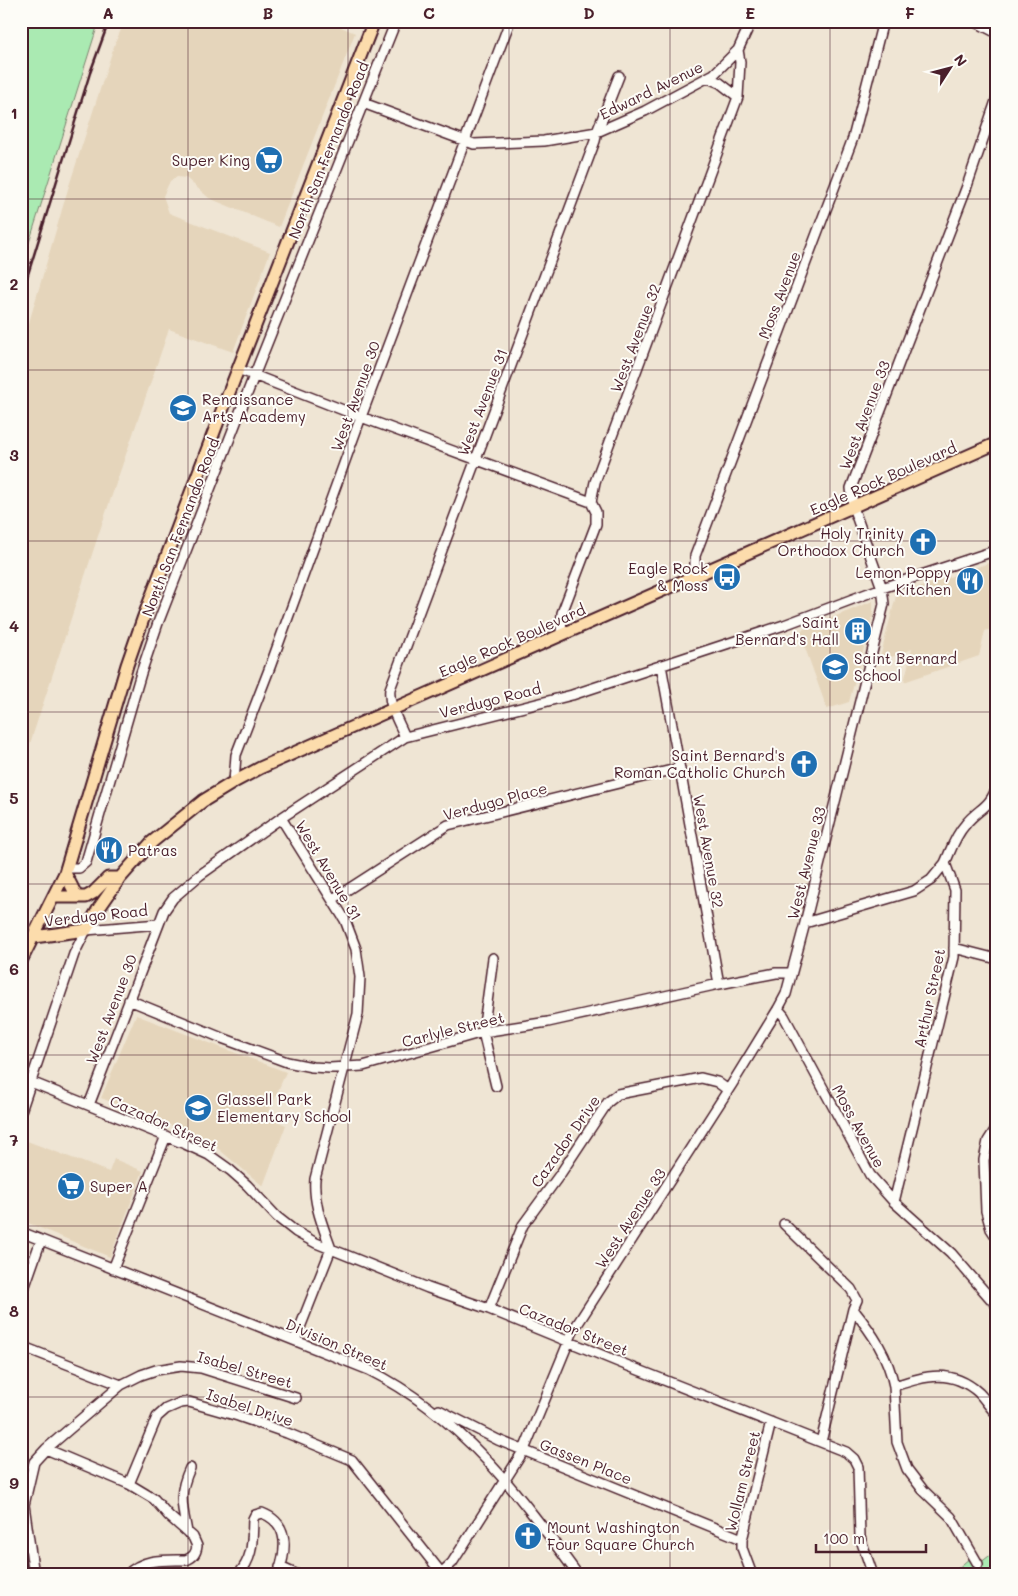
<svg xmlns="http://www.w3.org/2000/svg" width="1018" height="1596" font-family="Mali,sans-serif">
<rect width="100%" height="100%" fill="#efe5d4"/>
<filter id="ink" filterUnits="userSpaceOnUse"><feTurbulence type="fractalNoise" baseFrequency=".02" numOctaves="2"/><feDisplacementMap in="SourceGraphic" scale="10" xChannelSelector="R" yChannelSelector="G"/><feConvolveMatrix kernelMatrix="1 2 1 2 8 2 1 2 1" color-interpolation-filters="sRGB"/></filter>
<g filter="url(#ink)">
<!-- built -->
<path fill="#e5d5bb" d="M125,21H327L355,33L279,227L209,198L186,178L177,177L170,181L163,196L169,213L270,252L233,352L169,329L100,530L21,771V350L68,189L115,43Z
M997,560V627L985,631L979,656L904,682L912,649L879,662L896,596Z
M873,601V615L849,702L827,709L799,631Z
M136,1015L286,1072L267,1117L286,1125L263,1186L215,1146L168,1124L101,1098Z
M27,1141L109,1172L114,1159L143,1171L110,1257L21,1220V1158Z"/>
<!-- green -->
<path fill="#aaeab2" stroke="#7a846e" d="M21,21H99L21,268Z
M997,1550V1575H950L970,1558L976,1566Z"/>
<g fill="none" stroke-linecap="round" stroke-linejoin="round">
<!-- minor casing -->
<g stroke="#4a1f2b" stroke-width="12">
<path id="minor" d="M974,21L997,33
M708,78L720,83L738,97
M363,103L474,144L544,141L597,132L645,111L714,74L738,50L749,26L754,21
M238,369L361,417L591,502
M695,575V556L853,138L883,21
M561,635L562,613L596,524V512L591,502L595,482L738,97L740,62L738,50
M661,665L719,984
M405,737C399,722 388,706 390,689L595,141L597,132L619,76
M234,782L236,755L270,667L361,417L510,21
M281,818L345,920L356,949L360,977L358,1014L315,1179C313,1204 323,1226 331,1249L295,1340
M66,868H79L86,862L141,673L158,623L254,376L396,21
M333,899L448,825L680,768
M805,923L914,891L931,880L945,863
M954,948L997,959
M493,958L483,1032L496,1086
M129,1000L222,1038L287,1062L312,1067L330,1068L363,1066L483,1032L548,1022L719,984L776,973H791
M778,1009L784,1016L870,1175L894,1202L951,1253L997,1306
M21,1078L185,1144L209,1155L230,1170L247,1185L277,1217L296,1232L316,1243L428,1288L489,1309L621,1363L846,1452L854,1459L858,1467L860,1537L873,1575
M89,1105L159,924L164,911L173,898L200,875L281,818L405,737L572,695L784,625L882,588L997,550
M21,1111L74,954L86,930L159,924
M997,1127L988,1141L984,1160L986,1211L991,1229L997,1238
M894,1202L954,957L955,890L945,863C951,850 955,836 965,825C978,808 990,809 997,786
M784,1224L851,1289L857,1300L853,1309
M21,1232L369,1370C461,1416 519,1494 578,1575
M113,1269L166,1136
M21,1297L41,1240
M489,1309L523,1225L561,1173L608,1102L618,1094L701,1078L717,1082L728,1090
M21,1346L121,1385
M894,1386L897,1442L907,1469L923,1490L951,1517L978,1564
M439,1410L498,1440L742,1539
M821,1442L853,1309C873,1334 888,1356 894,1386C926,1376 951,1368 979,1393C985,1399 990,1408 997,1414
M46,1449L129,1484L157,1417L166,1409L180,1403L189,1402L238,1416L287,1433L352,1460L443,1575
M187,1532C182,1505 178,1494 190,1468
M280,1567L298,1575
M441,1573L452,1563L524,1450L573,1331L732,1084L778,1009L786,994L805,923L884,604L882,588L853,507L851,488L967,186L997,98
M34,1575L24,1505L34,1462L46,1449L121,1385L141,1375L156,1370L181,1366L201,1368L296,1398
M127,1575C143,1558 164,1560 186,1560C193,1557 196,1554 197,1546L193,1537L169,1516L154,1499L129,1484
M238,1575C254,1557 252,1541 253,1519L255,1515L262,1513C291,1524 286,1552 278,1575
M752,1575L742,1548V1540L771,1422"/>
</g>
<!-- major casing -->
<g stroke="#4a1f2b" stroke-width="15">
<path id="major" d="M65,873L77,897
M54,897H86L93,893L108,878H120
M34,937L86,930L99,908L120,878L152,842L203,801L234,782L260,768L393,709L997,443
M21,961L65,873L127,665L143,619L228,395L374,21"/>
</g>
<!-- minor -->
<use href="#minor" stroke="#fdfcf7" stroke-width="9"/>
<!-- major -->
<use href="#major" stroke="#fcdcac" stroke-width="11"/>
<!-- rail -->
<path stroke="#4a1f2b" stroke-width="2.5" d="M21,297L90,73L109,21"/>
</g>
</g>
<!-- grid -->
<path fill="none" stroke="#4a1f2b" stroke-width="1" stroke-opacity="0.55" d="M188,21V1575M348,21V1575M509,21V1575M670,21V1575M830,21V1575M21,199H997M21,370H997M21,541H997M21,712H997M21,884H997M21,1055H997M21,1226H997M21,1397H997"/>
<!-- icons -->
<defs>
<g id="supermarket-disc" transform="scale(1.4375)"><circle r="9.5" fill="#1f6fb2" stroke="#fdfcf7"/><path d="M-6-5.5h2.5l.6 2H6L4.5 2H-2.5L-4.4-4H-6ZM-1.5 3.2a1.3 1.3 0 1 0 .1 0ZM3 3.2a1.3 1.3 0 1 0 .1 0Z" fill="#fff"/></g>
<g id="school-disc" transform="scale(1.4375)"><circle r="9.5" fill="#1f6fb2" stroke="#fdfcf7"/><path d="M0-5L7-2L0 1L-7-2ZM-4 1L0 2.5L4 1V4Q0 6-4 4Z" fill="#fff"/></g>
<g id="church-disc" transform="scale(1.4375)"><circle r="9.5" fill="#1f6fb2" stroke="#fdfcf7"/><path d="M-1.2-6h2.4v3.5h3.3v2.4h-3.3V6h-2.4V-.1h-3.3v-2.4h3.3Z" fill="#fff"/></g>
<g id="bus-disc" transform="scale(1.4375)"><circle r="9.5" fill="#1f6fb2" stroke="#fdfcf7"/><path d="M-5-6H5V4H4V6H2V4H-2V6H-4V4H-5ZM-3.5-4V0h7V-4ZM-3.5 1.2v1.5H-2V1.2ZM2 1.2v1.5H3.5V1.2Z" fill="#fff"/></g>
<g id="restaurant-disc" transform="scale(1.4375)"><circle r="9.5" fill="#1f6fb2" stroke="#fdfcf7"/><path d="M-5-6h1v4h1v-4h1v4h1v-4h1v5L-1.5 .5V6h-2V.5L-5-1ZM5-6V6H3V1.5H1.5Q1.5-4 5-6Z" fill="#fff"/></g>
<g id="building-disc" transform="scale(1.4375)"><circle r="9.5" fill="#1f6fb2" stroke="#fdfcf7"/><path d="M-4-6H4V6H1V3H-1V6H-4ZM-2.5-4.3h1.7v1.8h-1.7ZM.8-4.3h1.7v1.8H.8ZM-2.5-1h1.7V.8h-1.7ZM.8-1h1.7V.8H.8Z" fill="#fff"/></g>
</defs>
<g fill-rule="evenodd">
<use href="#supermarket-disc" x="269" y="160"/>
<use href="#school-disc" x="183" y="408"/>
<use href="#church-disc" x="923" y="542"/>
<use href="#bus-disc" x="727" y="577"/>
<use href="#restaurant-disc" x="970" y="581"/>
<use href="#building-disc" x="858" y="631"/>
<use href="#school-disc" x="835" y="667"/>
<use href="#church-disc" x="804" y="764"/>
<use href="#restaurant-disc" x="109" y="850"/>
<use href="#school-disc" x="198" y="1108"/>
<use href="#supermarket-disc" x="71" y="1186"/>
<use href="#church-disc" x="528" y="1536"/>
</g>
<g text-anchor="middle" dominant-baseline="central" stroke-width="4" stroke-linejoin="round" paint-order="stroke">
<!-- street labels -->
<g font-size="15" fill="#4a1f2b" stroke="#fdfcf7">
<text transform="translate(651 90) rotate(-26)">Edward Avenue</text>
<text transform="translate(328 150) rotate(-68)">North San Fernando Road</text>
<text transform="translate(779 295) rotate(-69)">Moss Avenue</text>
<text transform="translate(635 338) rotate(-69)">West Avenue 32</text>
<text transform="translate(355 396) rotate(-70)">West Avenue 30</text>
<text transform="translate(482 402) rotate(-69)">West Avenue 31</text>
<text transform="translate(864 415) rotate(-69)">West Avenue 33</text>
<text transform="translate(883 478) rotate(-24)">Eagle Rock Boulevard</text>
<text transform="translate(180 527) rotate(-69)">North San Fernando Road</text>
<text transform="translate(512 640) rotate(-24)">Eagle Rock Boulevard</text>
<text transform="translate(490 700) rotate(-14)">Verdugo Road</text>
<text transform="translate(495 801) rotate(-15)">Verdugo Place</text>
<text transform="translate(709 851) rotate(80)">West Avenue 32</text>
<text transform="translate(806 863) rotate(-76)">West Avenue 33</text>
<text transform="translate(329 870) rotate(59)">West Avenue 31</text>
<text transform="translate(96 915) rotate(-6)">Verdugo Road</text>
<text transform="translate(929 998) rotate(-78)">Arthur Street</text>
<text transform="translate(111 1009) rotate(-69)">West Avenue 30</text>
<text transform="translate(453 1029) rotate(-14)">Carlyle Street</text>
<text transform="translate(164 1123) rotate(24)">Cazador Street</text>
<text transform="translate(859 1126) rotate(61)">Moss Avenue</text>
<text transform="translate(565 1141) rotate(-55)">Cazador Drive</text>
<text transform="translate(630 1218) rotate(-57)">West Avenue 33</text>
<text transform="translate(574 1329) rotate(22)">Cazador Street</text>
<text transform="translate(337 1344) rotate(23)">Division Street</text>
<text transform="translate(245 1369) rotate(16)">Isabel Street</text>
<text transform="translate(250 1407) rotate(18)">Isabel Drive</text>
<text transform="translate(586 1461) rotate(22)">Gassen Place</text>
<text transform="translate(742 1481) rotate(-76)">Wollam Street</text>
</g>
<!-- poi labels -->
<g font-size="15" fill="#4a1f2b" stroke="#fdfcf7" text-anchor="end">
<text x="250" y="160">Super King</text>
<text x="202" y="399" text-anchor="start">Renaissance<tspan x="202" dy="17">Arts Academy</tspan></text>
<text x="904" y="533">Holy Trinity<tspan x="904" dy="17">Orthodox Church</tspan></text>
<text x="708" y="568">Eagle Rock<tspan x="708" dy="17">&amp; Moss</tspan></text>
<text x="951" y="572">Lemon Poppy<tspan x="951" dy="17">Kitchen</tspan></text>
<text x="839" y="622">Saint<tspan x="839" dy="17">Bernard's Hall</tspan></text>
<text x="854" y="658" text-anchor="start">Saint Bernard<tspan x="854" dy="17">School</tspan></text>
<text x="785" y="755">Saint Bernard's<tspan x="785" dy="17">Roman Catholic Church</tspan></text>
<text x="128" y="850" text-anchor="start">Patras</text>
<text x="217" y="1099" text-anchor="start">Glassell Park<tspan x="217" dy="17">Elementary School</tspan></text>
<text x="90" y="1186" text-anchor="start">Super A</text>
<text x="547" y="1527" text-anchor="start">Mount Washington<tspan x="547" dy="17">Four Square Church</tspan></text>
</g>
</g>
<!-- margin -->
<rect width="1018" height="1596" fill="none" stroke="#fdfcf7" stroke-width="55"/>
<!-- north arrow -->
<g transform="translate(950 68) rotate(54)" stroke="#fdfcf7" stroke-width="4" paint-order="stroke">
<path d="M0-4L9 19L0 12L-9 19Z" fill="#4a1f2b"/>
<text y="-8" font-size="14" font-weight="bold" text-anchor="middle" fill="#4a1f2b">N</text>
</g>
<!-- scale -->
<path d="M816 1544v8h110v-8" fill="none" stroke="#4a1f2b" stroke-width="2.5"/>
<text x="823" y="1544" font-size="15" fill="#4a1f2b" stroke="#fdfcf7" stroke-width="4" paint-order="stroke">100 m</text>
<rect x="28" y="28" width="962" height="1540" fill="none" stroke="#4a1f2b" stroke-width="2"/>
<g font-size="16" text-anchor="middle" font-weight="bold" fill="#4a1f2b">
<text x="108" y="19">A</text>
<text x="268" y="19">B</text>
<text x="429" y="19">C</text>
<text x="589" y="19">D</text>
<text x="750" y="19">E</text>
<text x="910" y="19">F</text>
<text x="14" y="119">1</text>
<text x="14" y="290">2</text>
<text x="14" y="461">3</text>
<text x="14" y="632">4</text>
<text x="14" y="804">5</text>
<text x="14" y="975">6</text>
<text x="14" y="1146">7</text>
<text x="14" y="1317">8</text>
<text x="14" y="1489">9</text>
</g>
</svg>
